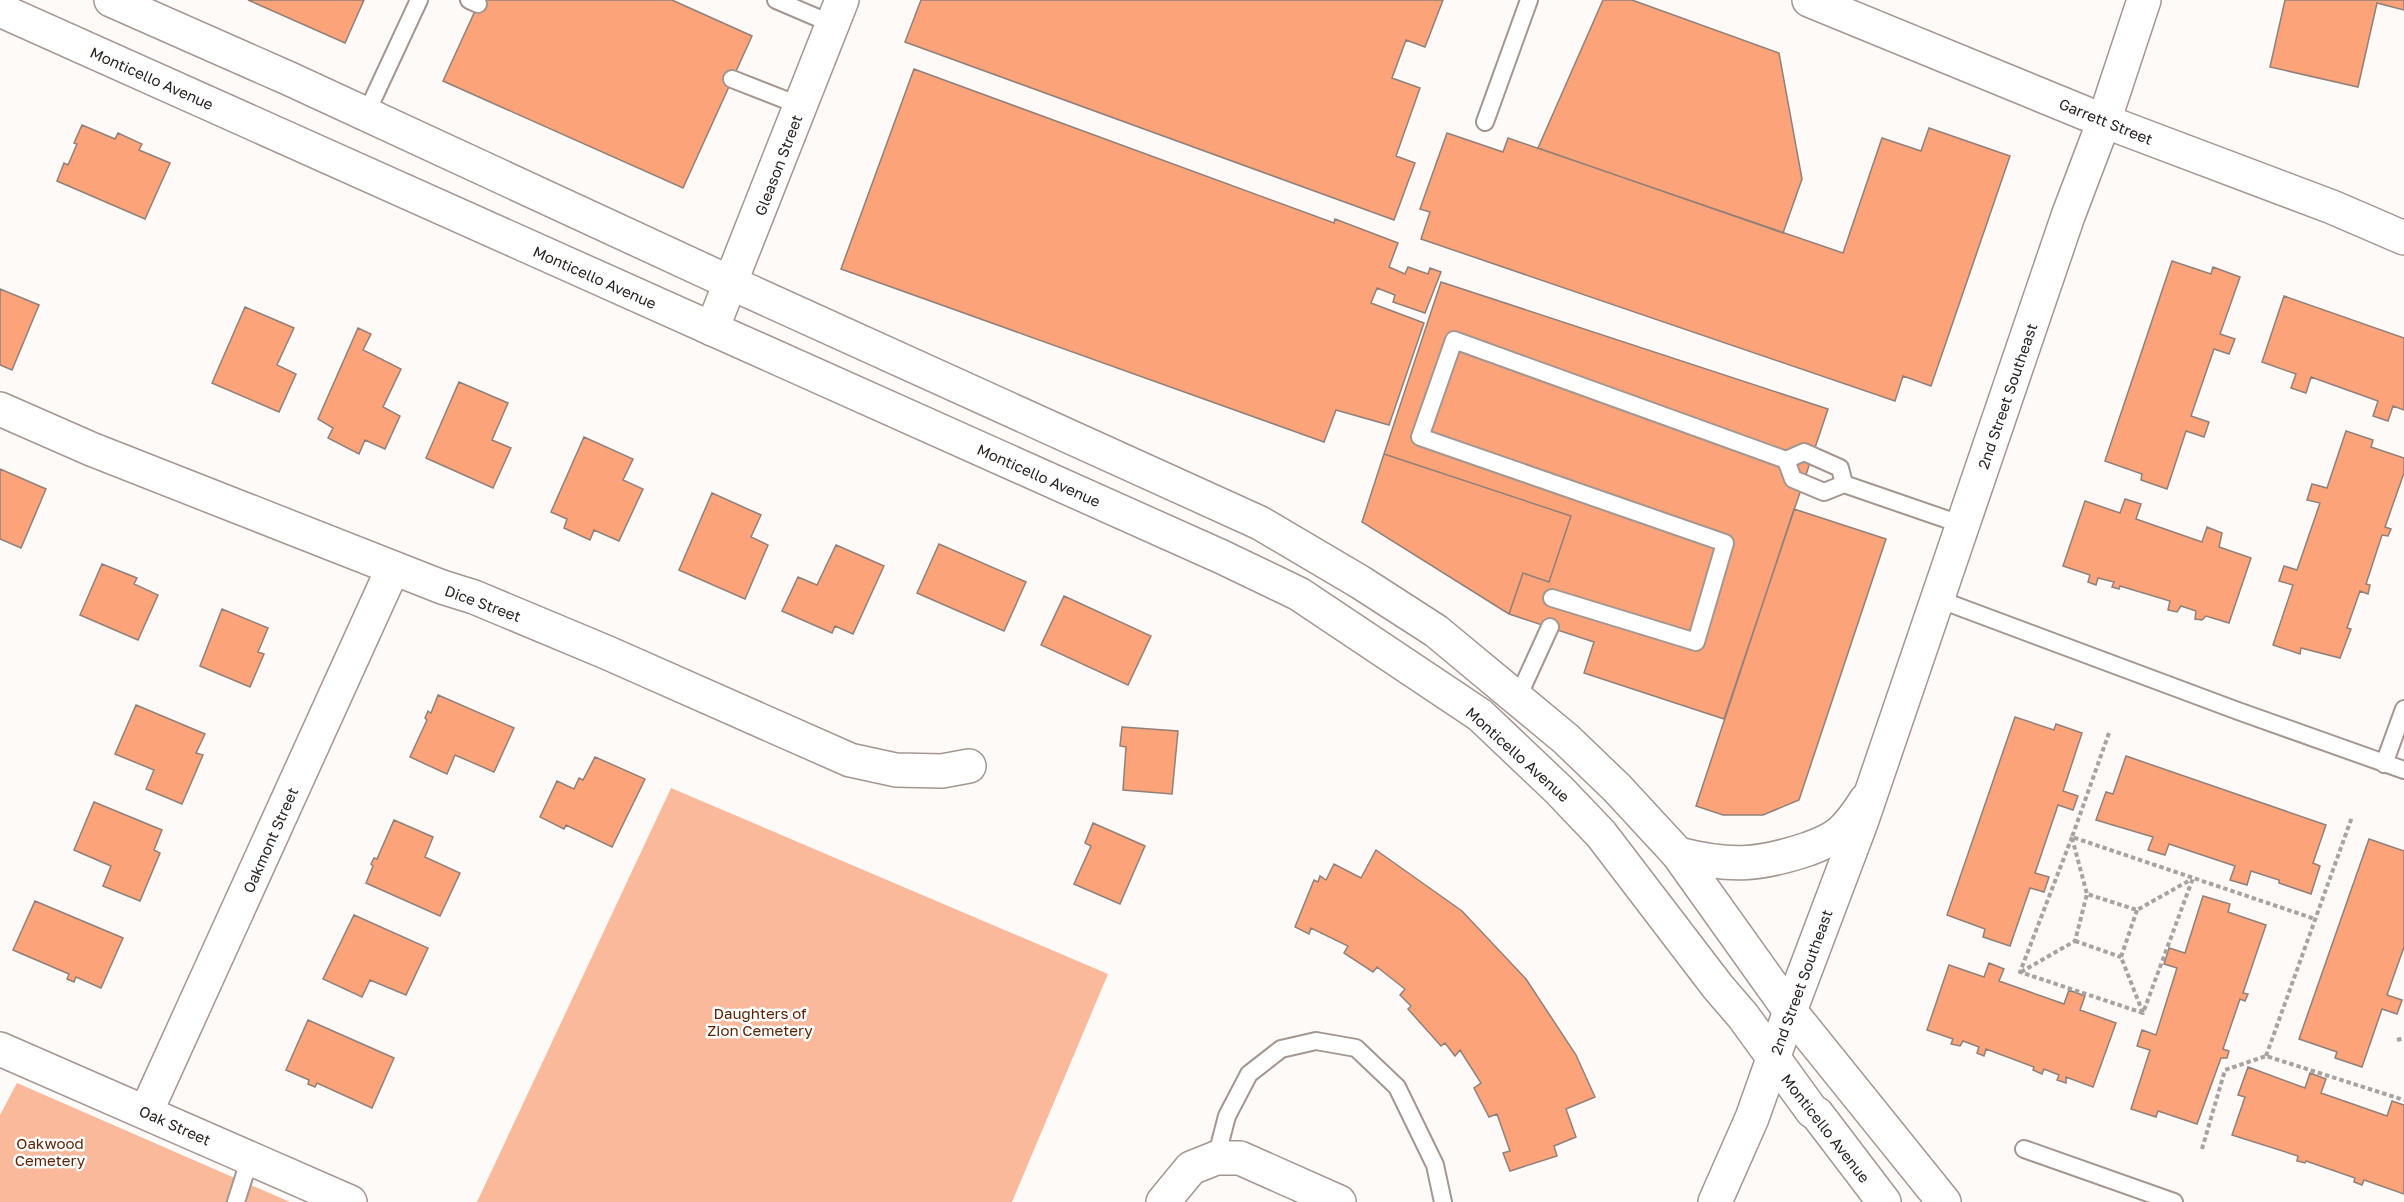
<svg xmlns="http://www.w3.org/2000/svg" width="2404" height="1202" font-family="'Golos Text',sans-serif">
<rect width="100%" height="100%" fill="#fdfaf8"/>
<!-- green -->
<path fill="#fbb99b" d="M671,788L1108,974L1012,1202H477Z
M17,1083L290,1202H0V1115Z"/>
<!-- building -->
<path fill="#fda379" stroke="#908079" stroke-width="1.5" d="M248,0H364L345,43Z
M480,0H672L752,36L683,188L443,81Z
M921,0H1443L1425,47L1406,40L1392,78L1420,88L1396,156L1415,163L1394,220L905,42Z
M1603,0H1632L1779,53L1802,179L1783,233L1538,148Z
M2285,0H2404V10L2377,3L2358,87L2270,67Z
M914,69L1334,223L1335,219L1398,243L1389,267L1405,274L1408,267L1428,274L1430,268L1441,272L1425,313L1393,302L1395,295L1377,288L1371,303L1424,323L1389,425L1336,410L1324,442L841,269Z
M82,125L115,139L118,133L142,144L139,150L170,163L145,219L57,181L64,163L68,165L77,144L74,143Z
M1929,128L2010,156L1931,386L1903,376L1895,401L1421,239L1430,212L1420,209L1447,133L1503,152L1508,138L1843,253L1882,138L1921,151Z
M2172,261L2211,274L2213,267L2240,277L2220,334L2235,339L2229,354L2214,349L2191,416L2209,422L2204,437L2186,431L2167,489L2141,480L2142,474L2105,461Z
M1441,282L1828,409L1724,719L1584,673L1594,642L1509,614L1523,573L1549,582L1571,516L1384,454Z
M0,289L39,305L12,370L0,365Z
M2284,296L2404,338V410L2393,406L2388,421L2373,416L2378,401L2311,377L2306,393L2291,388L2296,374L2262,362Z
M245,307L294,328L277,365L296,374L279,412L212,383Z
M358,328L371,334L363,350L401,369L383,407L400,416L385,449L365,440L359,454L328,438L333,428L318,419Z
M459,382L508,403L492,440L511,448L493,488L426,458Z
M2346,431L2373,440L2371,447L2404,458V473L2385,527L2391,529L2388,536L2382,535L2366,584L2370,585L2368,594L2360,591L2347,628L2351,629L2340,658L2301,648L2300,654L2273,645L2293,585L2279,581L2284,566L2297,570L2320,503L2307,500L2312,484L2327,488Z
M584,437L633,459L623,480L643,489L619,541L594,530L590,540L564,528L567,519L551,512Z
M1384,454L1571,516L1549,582L1523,573L1509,614L1362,522Z
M0,469L46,489L21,548L0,539Z
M712,493L761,515L751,537L768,545L745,599L679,570Z
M2125,499L2141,504L2136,519L2202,542L2207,527L2222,533L2219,547L2251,558L2229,623L2206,616L2202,620L2195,619L2196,611L2181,606L2177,612L2168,610L2170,601L2120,586L2119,589L2112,587L2114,582L2098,578L2096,585L2088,582L2090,575L2063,566L2085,501L2120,513Z
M1794,509L1886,539L1799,800L1763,815H1723L1696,806Z
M939,544L1026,582L1004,631L917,593Z
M836,545L884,566L853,634L835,626L832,633L782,611L798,577L817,585Z
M102,564L137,578L134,584L158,595L138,640L80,615Z
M1064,596L1151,636L1128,685L1041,645Z
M222,609L268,628L258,652L264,654L250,687L200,666Z
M438,695L514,728L494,772L455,755L447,774L410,757L427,720L425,718L428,711L431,713Z
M136,705L205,734L196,753L203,755L182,804L146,789L154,770L115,754Z
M2015,717L2054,730L2056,724L2082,733L2063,791L2078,796L2073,810L2058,805L2035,873L2049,877L2044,892L2030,888L2010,946L1983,937L1985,929L1947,915Z
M1122,727L1178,731L1172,794L1123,790L1126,747L1120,746Z
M2126,756L2326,825L2313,863L2320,866L2311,894L2279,883V880L2251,871L2247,885L2230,880L2235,866L2169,844L2165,855L2148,850L2153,837L2096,820L2106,792L2113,794Z
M595,757L645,779L612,847L566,825L564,829L540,817L557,781L574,789L579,778L583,780Z
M94,802L162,830L154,850L160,853L140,901L103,886L111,866L74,850Z
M394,820L433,837L425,857L460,873L440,916L366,883L373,866L371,864L374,858L377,859Z
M1093,823L1145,846L1120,904L1074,884L1091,846L1085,843Z
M2369,839L2404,851V947L2387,995L2402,1000L2397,1014L2382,1009L2362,1067L2335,1058L2337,1052L2299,1039Z
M1376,850L1462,911L1526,979L1576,1055L1595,1097L1566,1109L1576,1137L1554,1146L1557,1156L1510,1171L1503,1153L1510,1151L1497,1114L1489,1117L1474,1088L1481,1083L1460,1050L1455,1056L1445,1043L1441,1046L1408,1009L1411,1006L1400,995L1405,989L1377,967L1373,972L1344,953L1348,946L1311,928L1309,934L1295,927L1314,880L1318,882L1320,876L1326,880L1334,864L1361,878Z
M2203,896L2230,904L2228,912L2266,925L2243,993L2248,994L2245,1001L2240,999L2223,1049L2229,1051L2227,1058H2221L2197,1124L2158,1111L2156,1117L2131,1109L2150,1050L2137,1046L2142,1030L2156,1035L2177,968L2164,964L2169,948L2185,953Z
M35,901L123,938L101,988L76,977L74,982L67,979L69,974L13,950Z
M354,915L428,948L406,995L370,980L362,997L323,979Z
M1989,963L2004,969L1999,981L2064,1004L2069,990L2085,996L2080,1010L2116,1023L2093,1087L2066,1077V1083L2057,1080L2059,1075L2044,1069L2042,1074L2033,1070L2034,1067L1986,1049L1984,1056L1977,1053L1979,1047L1963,1041L1960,1046L1951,1044L1953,1039L1927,1030L1949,965L1984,977Z
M308,1020L394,1058L372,1108L317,1083L315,1087L308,1084L309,1080L286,1070Z
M2248,1067L2305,1088L2310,1073L2326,1079L2321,1093L2387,1116L2392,1101L2404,1105V1194L2364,1180L2362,1185L2354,1182L2355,1178L2306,1161L2305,1163L2297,1161L2298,1156L2232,1135L2245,1097L2238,1095Z"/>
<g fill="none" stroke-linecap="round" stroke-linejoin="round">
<!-- lane casing -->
<g stroke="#a5968f" stroke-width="20">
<path id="lane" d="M469,0L478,4
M776,0L832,24
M732,79L801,106
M366,114L419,0
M1485,122L1529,0
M1786,460L1793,479L1824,492L1844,484L1963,525
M1552,598L1696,642L1725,543L1420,437L1454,340L1786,460L1804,452L1840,468L1844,484
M1938,599L2238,711L2404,770
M1518,697L1550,627
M2384,764L2404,709
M2024,1149L2174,1202
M1216,1158L1227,1116L1249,1074L1281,1049L1316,1041L1356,1048L1397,1087L1435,1165L1443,1202
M236,1202L250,1158"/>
</g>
<!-- street casing -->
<g stroke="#a5968f" stroke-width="36">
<path id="street" d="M1809,0L2104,121
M712,329L842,0
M0,409L91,449L442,587L474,597L608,653L850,760L896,770L942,771L969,766
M1678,854C1730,867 1757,866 1808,849C1819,845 1832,840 1841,832C1851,823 1859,811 1866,800
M0,1049L350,1202
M146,1112L393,568
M1163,1202L1191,1168L1216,1158H1240L1339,1202
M1715,1202L1752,1118L1790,1011"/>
</g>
<!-- secondary casing -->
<g stroke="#a5968f" stroke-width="36">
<path id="secondary" d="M111,0L290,79L731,283L1260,523L1360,582L1436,631L1566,739L1617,788L1678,854L1790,1011L1944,1202
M0,10L1222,557L1299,594L1480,715L1559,790L1601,834L1718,987L1743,1016L1812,1111L1817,1114L1884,1202
M2104,121L2332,207L2404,238
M1790,1011L1861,823L2068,216L2104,121L2144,0"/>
</g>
<!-- path -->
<path stroke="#a8a3a1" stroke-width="4" stroke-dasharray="4.5 3" stroke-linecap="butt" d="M2109,733L2072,837L2315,919
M2072,837L2020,972L2143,1013L2193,878
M2072,838L2087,894
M2137,910L2121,957L2143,1013
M2075,941L2121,957
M2021,972L2075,941L2087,894L2137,910L2192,879
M2397,1040L2404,1038
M2266,1056L2352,817
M2202,1149L2225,1070L2266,1056L2404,1100"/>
<!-- lane -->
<use href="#lane" stroke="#fff" stroke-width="16"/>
<!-- street -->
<use href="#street" stroke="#fff" stroke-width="33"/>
<!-- secondary -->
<use href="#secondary" stroke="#fff" stroke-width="33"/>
</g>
<g text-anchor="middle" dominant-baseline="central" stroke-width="5" stroke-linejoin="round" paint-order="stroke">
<!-- street labels -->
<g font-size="15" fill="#292320" stroke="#fff">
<text transform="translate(152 78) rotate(24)">Monticello Avenue</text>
<text transform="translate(2106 121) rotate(22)">Garrett Street</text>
<text transform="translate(778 165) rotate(-69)">Gleason Street</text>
<text transform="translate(595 277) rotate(24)">Monticello Avenue</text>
<text transform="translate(2007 396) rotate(-71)">2nd Street Southeast</text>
<text transform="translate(1039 475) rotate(24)">Monticello Avenue</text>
<text transform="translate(483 603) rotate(20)">Dice Street</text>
<text transform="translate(1518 754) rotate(42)">Monticello Avenue</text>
<text transform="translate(270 840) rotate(-66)">Oakmont Street</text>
<text transform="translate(1801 982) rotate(-70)">2nd Street Southeast</text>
<text transform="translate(175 1125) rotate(24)">Oak Street</text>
<text transform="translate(1826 1128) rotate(52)">Monticello Avenue</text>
</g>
<!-- park labels -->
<g font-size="15" fill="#5a2303" stroke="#fff">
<text x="760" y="1013">Daughters of<tspan x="760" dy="17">Zion Cemetery</tspan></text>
<text x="50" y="1143">Oakwood<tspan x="50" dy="17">Cemetery</tspan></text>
</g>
</g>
</svg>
